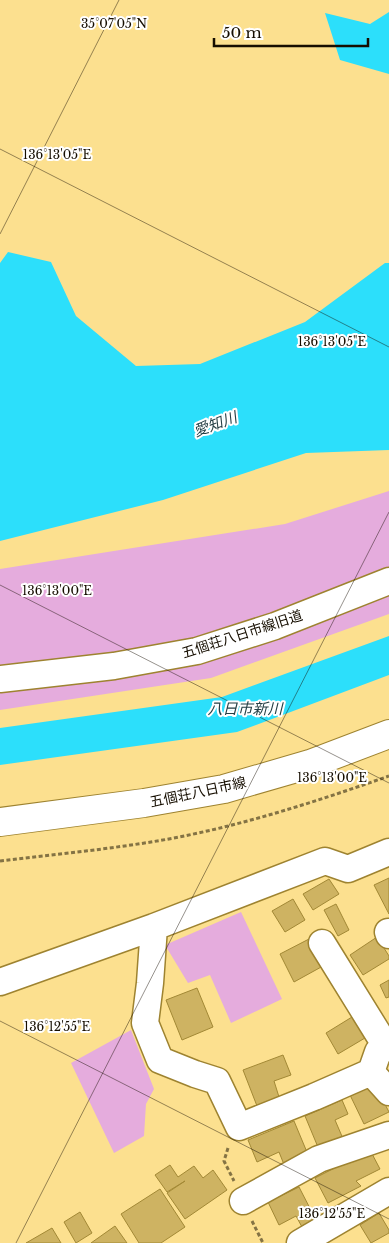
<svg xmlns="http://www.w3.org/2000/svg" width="389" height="1243" font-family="'Libre Baskerville','Noto Sans JP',serif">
<rect width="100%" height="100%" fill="#fce08f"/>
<!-- green -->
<path fill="#e5acdd" d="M389,491V614L211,678L0,710V569L285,524Z
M241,912L282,999L231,1023L210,975L188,983L165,945Z
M131,1030L154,1089L146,1104L144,1136L114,1153L71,1063Z"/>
<!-- water -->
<path fill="#2cdffb" d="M389,12V74L340,60L325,13L370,24Z
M8,252L51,262L76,316L136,366L200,364L305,322L385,263H389V450L306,453L163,500L0,541V263Z
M389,636V675L237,732L0,765V728L222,697Z"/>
<!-- building -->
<path fill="#ceb362" stroke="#a28835" d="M389,878V914L374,885Z
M329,879L339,894L313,910L303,894Z
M293,899L305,920L285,932L272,911Z
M336,904L349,930L338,936L324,910Z
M377,937L389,956V959L363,975L350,955Z
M309,939L323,966L294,982L280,954Z
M389,980V997L386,998L380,985Z
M197,988L213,1027L182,1040L166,1000Z
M352,1017L365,1038L338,1054L326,1033Z
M283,1055L291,1075L274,1081L279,1097L257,1106L243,1070Z
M374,1083L389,1112L364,1124L350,1095Z
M342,1100L348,1114L335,1120L344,1141L320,1152L305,1116Z
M294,1121L309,1157L285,1167L279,1152L257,1162L248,1140Z
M370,1150L380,1169L356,1181L361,1186L328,1203L315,1178Z
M170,1165L178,1177L194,1166L203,1178L213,1170L227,1190L185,1219L167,1193L185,1181L167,1192L155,1175Z
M299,1187L316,1220L302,1227L296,1216L279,1225L268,1202Z
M160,1189L185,1227L161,1243H139L121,1214Z
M80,1212L92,1233L76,1243L64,1222Z
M379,1213L389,1230V1233L371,1243L360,1225Z
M115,1226L127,1243H91Z
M52,1228L61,1243H26Z"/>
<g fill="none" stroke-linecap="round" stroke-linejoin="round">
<!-- minor casing -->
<g stroke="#9e8330" stroke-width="29">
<path id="minor" d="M0,679L114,666L197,651L275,626L389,581
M154,927L325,861L348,869L389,852
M388,932L389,935
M322,943L387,1048L389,1047
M0,982L154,927L150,983L145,1023L160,1060L195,1074L217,1081L239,1127L314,1097L371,1072L378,1052L387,1048
M371,1072L389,1092
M243,1201L319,1159L389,1135
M300,1243L389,1191"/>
</g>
<!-- major casing -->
<g stroke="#9e8330" stroke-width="30">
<path id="major" d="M0,822L144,803L224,789L310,764L389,734"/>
</g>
<!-- path -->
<path stroke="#847344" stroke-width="3" stroke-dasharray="4 2.5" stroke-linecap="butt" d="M0,861C50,855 101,850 151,842C232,829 312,803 389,776
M228,1148L224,1161L234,1181
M252,1221L263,1243"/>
<!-- minor -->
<use href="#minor" stroke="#fff" stroke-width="26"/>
<!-- major -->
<use href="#major" stroke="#fff" stroke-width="28"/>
</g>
<!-- ticks -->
<path fill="none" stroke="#160e00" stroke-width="1" stroke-opacity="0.45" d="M0,149L389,347M0,234L119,0M0,585L389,783M0,1021L389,1219M16,1243L389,512"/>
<g text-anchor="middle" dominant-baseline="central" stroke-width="4" stroke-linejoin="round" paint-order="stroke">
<!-- street labels -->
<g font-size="14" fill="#160e00" stroke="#fff">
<text transform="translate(242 634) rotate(-18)">五個荘八日市線旧道</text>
<text transform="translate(198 792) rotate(-12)">五個荘八日市線</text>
</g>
<!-- water labels -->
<g font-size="15" font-style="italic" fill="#264046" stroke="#fff">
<text transform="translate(215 424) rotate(-20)">愛知川</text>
<text x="245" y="708">八日市新川</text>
</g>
</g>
<g font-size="12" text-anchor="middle" fill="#160e00" stroke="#fff" stroke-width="4" stroke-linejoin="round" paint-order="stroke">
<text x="114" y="28">35°07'05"N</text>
<text x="57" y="159">136°13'05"E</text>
<text x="332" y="346">136°13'05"E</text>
<text x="57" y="595">136°13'00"E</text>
<text x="332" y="782">136°13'00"E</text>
<text x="57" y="1031">136°12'55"E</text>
<text x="332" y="1218">136°12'55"E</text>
</g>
<!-- scale -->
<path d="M214 38v8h154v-8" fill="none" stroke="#160e00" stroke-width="2.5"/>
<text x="222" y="38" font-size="15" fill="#160e00" stroke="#ffffff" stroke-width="4" paint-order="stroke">50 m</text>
</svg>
